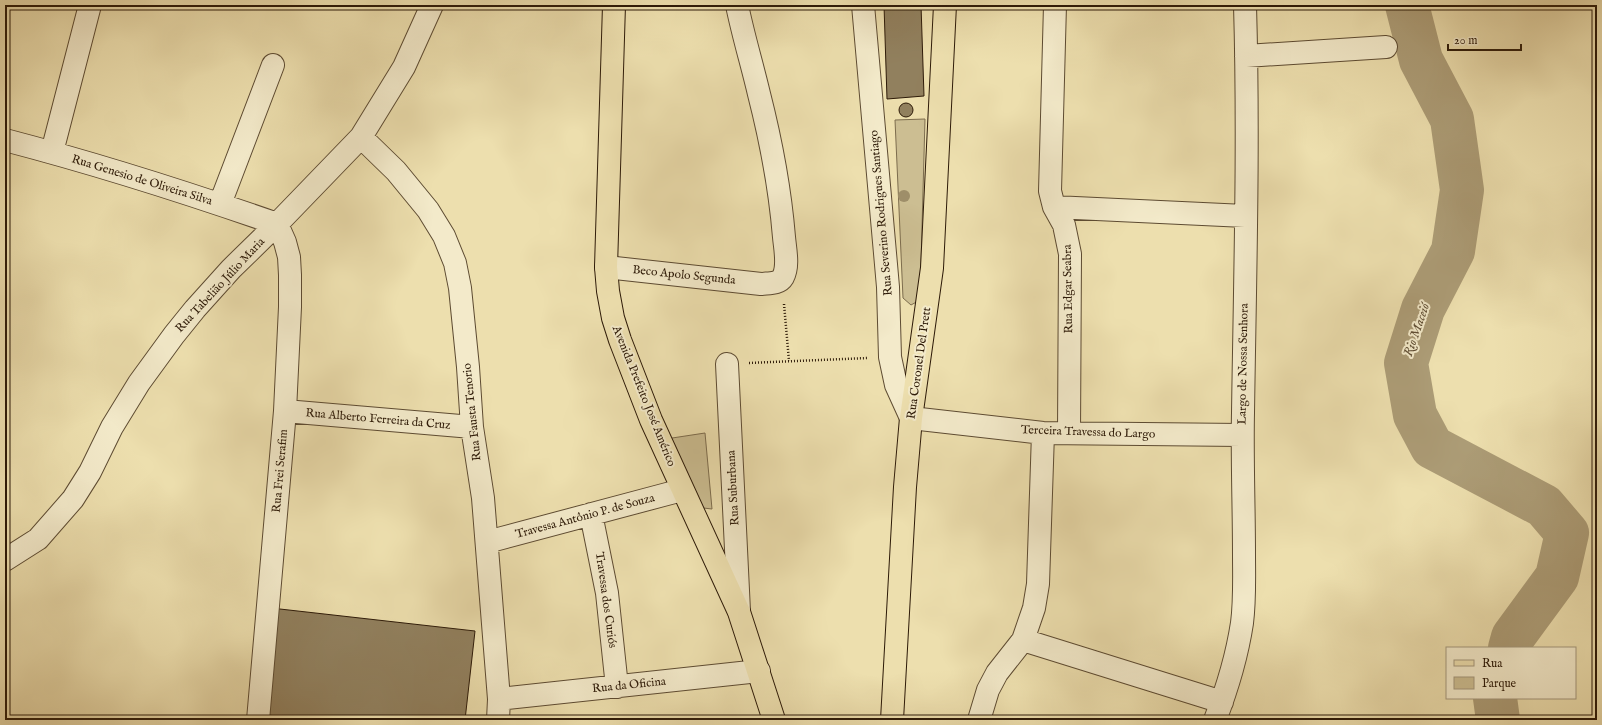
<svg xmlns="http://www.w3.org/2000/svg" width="1602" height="725" font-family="'IM FELL English',serif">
<rect width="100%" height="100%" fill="#eddfae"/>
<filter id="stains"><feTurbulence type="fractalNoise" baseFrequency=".005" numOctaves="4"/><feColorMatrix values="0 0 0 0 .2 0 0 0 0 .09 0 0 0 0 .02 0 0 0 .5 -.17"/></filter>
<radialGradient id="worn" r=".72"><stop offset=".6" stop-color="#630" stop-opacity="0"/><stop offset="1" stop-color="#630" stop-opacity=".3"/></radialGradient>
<!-- green -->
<path fill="#ccbe92" stroke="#7c6c4d" d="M925,119L920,300L911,305L903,298L895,120Z
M705,433L712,509L695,507L659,440Z"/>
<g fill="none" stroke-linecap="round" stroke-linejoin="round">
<!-- river -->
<path stroke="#ac9c76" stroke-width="44" d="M1407,5L1421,60L1452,119L1462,190L1453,251L1423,309L1406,363L1415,415L1432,447L1544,506L1567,533L1557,577L1513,637L1510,648
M1495,698L1498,720"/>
</g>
<!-- building -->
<path fill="#91805e" stroke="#2d1a08" d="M884,5H921L924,96L887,99Z
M899 110a7 7 0 1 1 14 0a7 7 0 1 1-14 0Z
M271,608L475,631L465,720H309L268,715Z"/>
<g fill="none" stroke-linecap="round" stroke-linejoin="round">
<!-- minor casing -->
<g stroke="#5d4b32" stroke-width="24">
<path id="minor" d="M863,5L888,287L890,357L896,385L911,418L1043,433L1242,435
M1055,5L1050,191L1054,207L1064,225L1070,254L1069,433
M1246,56L1386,47
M361,137L396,171L428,210L444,236L455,263L460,288L468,367L472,427L483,498L499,699L498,720
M5,140C97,164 188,193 277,224
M52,152L90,5
M220,204L273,65
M1054,207L1245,216
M606,267L761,284C769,283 779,284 783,277C789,266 785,249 784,237C780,189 771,141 759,94C752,64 743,35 737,5
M727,364L739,611
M285,411L472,427
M591,514L607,593L617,687
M487,542L682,490
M5,560L38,539L73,499L90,472L112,427L139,383L174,335L195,309L231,269L277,224L361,137L404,67L432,5
M1023,640L1222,702
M499,699L759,671
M258,720L285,411L290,307V275L289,257L285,242L277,224
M979,720L988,690L997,673L1023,640L1034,608L1038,584L1043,433
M1215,720C1227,689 1237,656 1242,623C1245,600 1244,577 1244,554C1244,507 1242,460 1243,413C1245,277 1249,141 1245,5"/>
</g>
<!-- major casing -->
<g stroke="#2d1a08" stroke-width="24">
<path id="major" d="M614,5L606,267L608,291L613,318L620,340L651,420L739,612L774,720
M892,720L905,487L911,418L932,268L945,5"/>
</g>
<!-- path -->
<path stroke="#2d1a08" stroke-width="2.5" stroke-dasharray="1 2" stroke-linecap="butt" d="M784,304L789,361
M749,363L868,358"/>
<!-- minor -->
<use href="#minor" stroke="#f3eaca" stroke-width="22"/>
<!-- major -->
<use href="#major" stroke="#eddfae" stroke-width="22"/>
</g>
<!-- trees -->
<circle fill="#9e8e69" cx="904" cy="196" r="6"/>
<g text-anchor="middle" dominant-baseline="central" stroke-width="4" stroke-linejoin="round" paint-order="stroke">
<!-- street labels -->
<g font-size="12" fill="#2d1a08" stroke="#f3eaca">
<text transform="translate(142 180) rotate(17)">Rua Genesio de Oliveira Silva</text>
<text transform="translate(881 213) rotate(-95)">Rua Severino Rodrigues Santiago</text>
<text transform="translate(684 275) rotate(6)">Beco Apolo Segunda</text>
<text transform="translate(220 285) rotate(-47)">Rua Tabelião Júlio Maria</text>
<text transform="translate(1068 289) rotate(-91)">Rua Edgar Seabra</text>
<text transform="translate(919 363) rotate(-82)">Rua Coronel Del Prett</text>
<text transform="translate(1243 364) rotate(-89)">Largo de Nossa Senhora</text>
<text transform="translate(644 396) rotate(68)">Avenida Prefeito José Américo</text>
<text transform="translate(472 412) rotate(-96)">Rua Fausta Tenorio</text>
<text transform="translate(378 419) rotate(5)">Rua Alberto Ferreira da Cruz</text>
<text transform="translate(1088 432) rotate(2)">Terceira Travessa do Largo</text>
<text transform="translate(280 471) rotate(-85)">Rua Frei Serafim</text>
<text transform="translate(733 488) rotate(-93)">Rua Suburbana</text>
<text transform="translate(585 516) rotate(-15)">Travessa Antônio P. de Souza</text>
<text transform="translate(606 600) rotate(82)">Travessa dos Curiós</text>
<text transform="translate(629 685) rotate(-6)">Rua da Oficina</text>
</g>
<!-- water labels -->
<g font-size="13" font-style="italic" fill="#604e34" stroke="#f3eaca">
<text transform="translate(1417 330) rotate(-71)">Rio Maceió</text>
</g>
</g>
<!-- margin -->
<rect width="1602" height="725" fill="none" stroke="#eddfae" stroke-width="20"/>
<rect x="6" y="6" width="1590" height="713" fill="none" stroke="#2d1a08" stroke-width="2"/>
<rect x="10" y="10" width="1582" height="705" fill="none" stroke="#2d1a08"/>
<!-- legend -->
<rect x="1446" y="647" width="130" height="52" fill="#f3eaca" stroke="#a4977c"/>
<rect x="1454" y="660" width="20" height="6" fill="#eddfae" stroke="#a4977c"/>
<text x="1482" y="667" font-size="12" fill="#2d1a08">Rua</text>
<rect x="1454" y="677" width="20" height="12" fill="#ccbe92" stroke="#a4977c"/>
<text x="1482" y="687" font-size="12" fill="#2d1a08">Parque</text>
<!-- scale -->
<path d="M1448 44v6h73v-6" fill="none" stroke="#2d1a08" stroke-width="2"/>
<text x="1454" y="44" font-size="12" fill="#2d1a08" stroke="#f3eaca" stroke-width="3" paint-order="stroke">20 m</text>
<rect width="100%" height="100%" filter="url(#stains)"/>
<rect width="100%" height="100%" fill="url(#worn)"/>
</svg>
